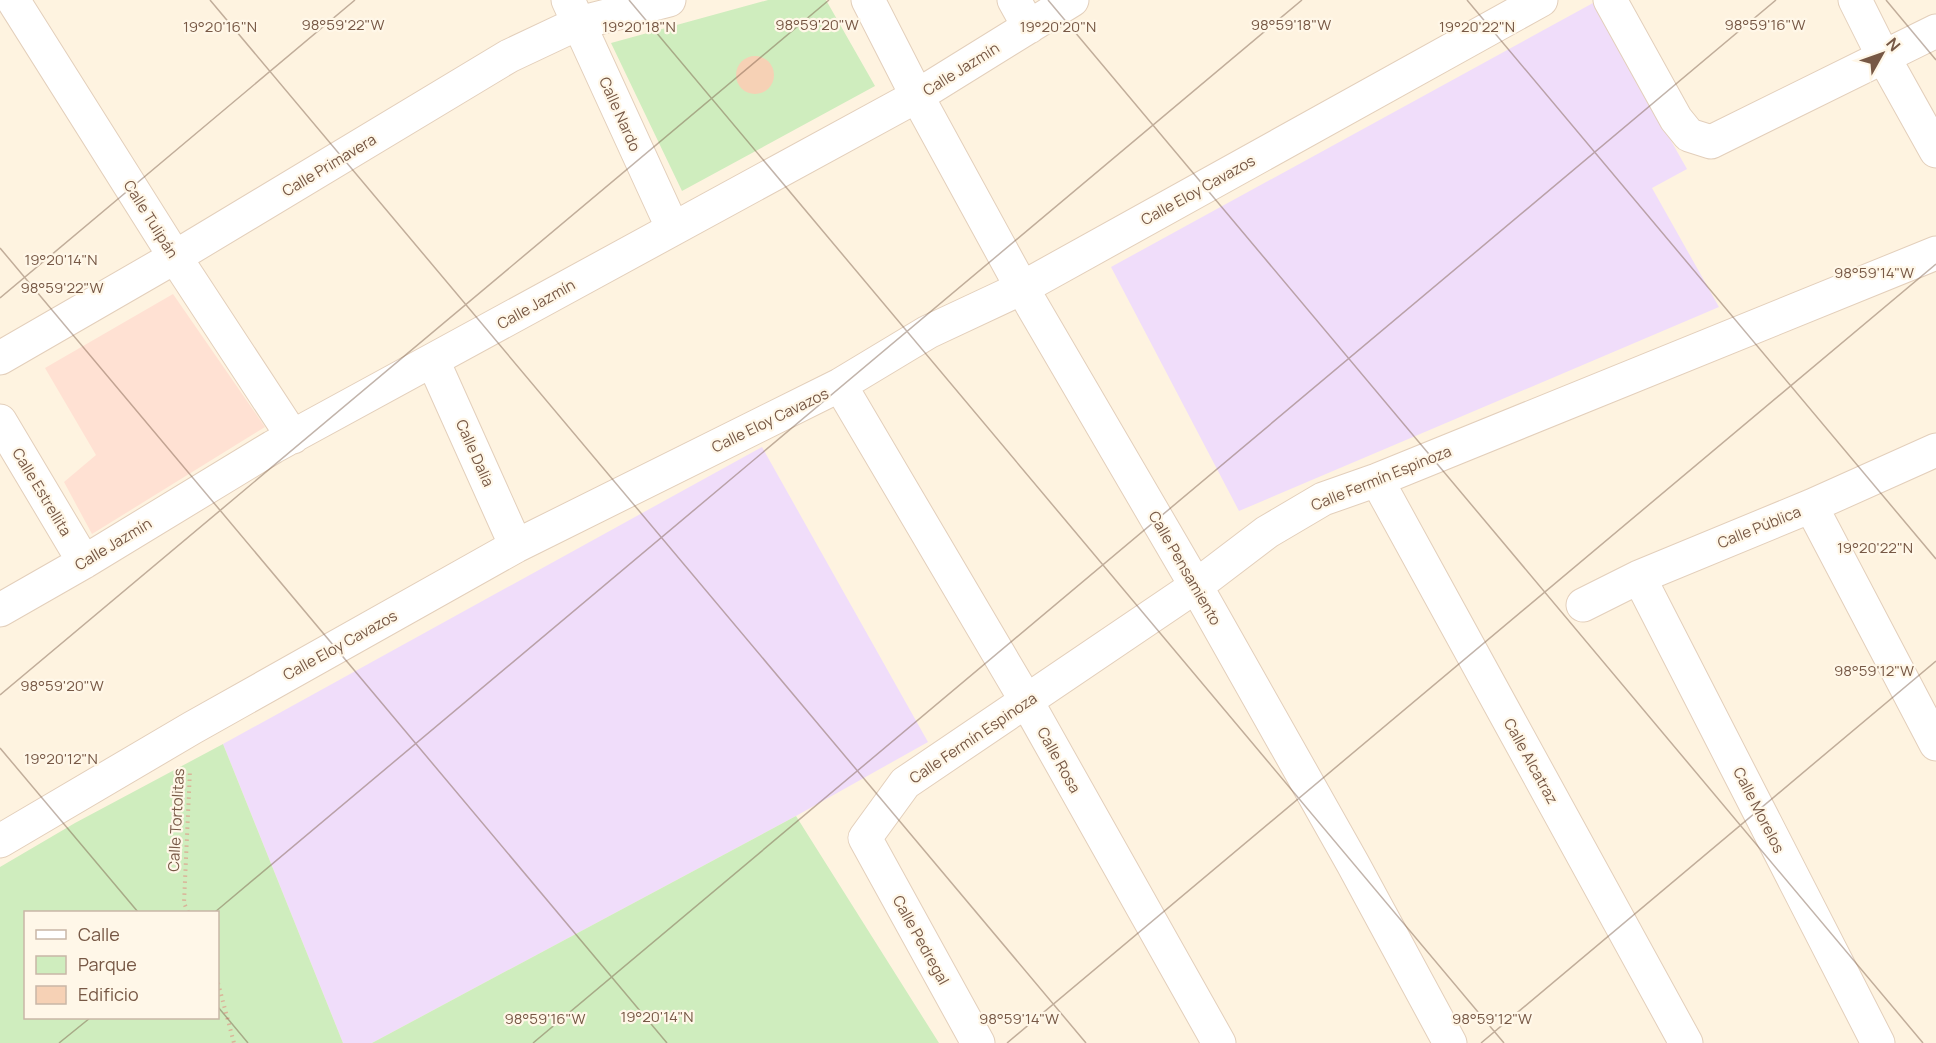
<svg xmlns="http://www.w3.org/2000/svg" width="1936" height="1043" font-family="Manrope,sans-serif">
<rect width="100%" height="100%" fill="#fef3e0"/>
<!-- commercial -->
<path fill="#ffe1d3" d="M173,294L265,427L92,534L64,482L96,455L45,368Z"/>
<!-- education -->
<path fill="#f0ddfa" d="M1593,3L1687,169L1652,188L1719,307L1239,511L1111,267Z
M762,447L928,742L796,816L372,1043H343L223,744Z"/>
<!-- green -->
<path fill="#cfedbe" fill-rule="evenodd" d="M768,0H826L875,86L682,191L611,43Z
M223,744L343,1043H0V867L75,823ZM26,912H218V1018H26Z
M796,816L939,1043H372Z"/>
<!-- building -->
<path fill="#f6d1b5" d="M736 75a19 19 0 1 1 38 0a19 19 0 1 1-38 0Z"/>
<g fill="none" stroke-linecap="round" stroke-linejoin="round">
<!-- minor casing -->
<g stroke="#e3cfbb" stroke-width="35">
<path id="minor" d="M13,0L175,257L293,437
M568,0L673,229
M868,0L917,96L1022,288L1196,586L1353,864L1450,1043
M1014,0L1029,27
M1610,0L1676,119L1689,135L1711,142L1936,31
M1855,0L1883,56L1936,151
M0,358L175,257L509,56L579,23L669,0
M433,361L516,546
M840,385L1027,702L1219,1043
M0,421L84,562
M1377,480L1686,1043
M1811,506L1936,744
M1639,577L1878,1043
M1583,605L1639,577L1811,506L1936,450
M0,610L84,562L273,447L917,96L1072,0
M0,841L192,728L516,546L840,385L928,332L1022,288L1541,0
M978,1043L865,838L905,783L1196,586L1267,532L1323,499L1377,480L1936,253"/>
</g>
<!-- path -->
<path stroke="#dab499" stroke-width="4" stroke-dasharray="1.5 4.5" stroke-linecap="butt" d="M188,912L184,903L190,770
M218,983L234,1043"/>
<!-- minor -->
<use href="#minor" stroke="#fff" stroke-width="33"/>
</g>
<!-- ticks -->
<path fill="none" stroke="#775845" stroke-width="1.5" stroke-opacity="0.45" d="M210,0L1086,1043M629,0L1504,1043M1048,0L1923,1043M1467,0L1936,559M1886,0L1936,60M0,248L667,1043M0,298L355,0M0,695L829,0M0,748L138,912M215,912L1302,0M218,1007L248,1043M59,1043L90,1018M533,1043L1776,0M1007,1043L1936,264M1481,1043L1936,661"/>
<g text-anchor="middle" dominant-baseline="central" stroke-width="4.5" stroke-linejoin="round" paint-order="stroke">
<!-- street labels -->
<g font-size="15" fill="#775845" stroke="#fff7e8">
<text transform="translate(961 69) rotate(-32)">Calle Jazmín</text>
<text transform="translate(620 114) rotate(66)">Calle Nardo</text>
<text transform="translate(329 165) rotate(-31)">Calle Primavera</text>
<text transform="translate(1198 190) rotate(-29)">Calle Eloy Cavazos</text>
<text transform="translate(151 219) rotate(58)">Calle Tulipán</text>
<text transform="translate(536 304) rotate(-29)">Calle Jazmín</text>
<text transform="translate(770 420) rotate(-26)">Calle Eloy Cavazos</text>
<text transform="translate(475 453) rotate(66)">Calle Dalia</text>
<text transform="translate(1381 478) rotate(-22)">Calle Fermín Espinoza</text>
<text transform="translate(42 492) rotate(59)">Calle Estrellita</text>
<text transform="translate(1759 527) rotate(-22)">Calle Pública</text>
<text transform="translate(113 544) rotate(-31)">Calle Jazmín</text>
<text transform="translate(1185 568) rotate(60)">Calle Pensamiento</text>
<text transform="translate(340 645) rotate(-29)">Calle Eloy Cavazos</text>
<text transform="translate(973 738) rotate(-34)">Calle Fermín Espinoza</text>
<text transform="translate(1059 760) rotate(61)">Calle Rosa</text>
<text transform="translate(1531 761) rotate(61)">Calle Alcatraz</text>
<text transform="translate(1759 810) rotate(63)">Calle Morelos</text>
<text transform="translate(176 820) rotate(-87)">Calle Tortolitas</text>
<text transform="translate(921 940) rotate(61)">Calle Pedregal</text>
</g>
</g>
<g font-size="15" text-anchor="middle" fill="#775845" stroke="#fff7e8" stroke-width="4.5" stroke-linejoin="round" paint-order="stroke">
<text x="343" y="30">98°59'22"W</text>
<text x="817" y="30">98°59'20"W</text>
<text x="1291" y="30">98°59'18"W</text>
<text x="1765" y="30">98°59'16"W</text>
<text x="220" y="32">19°20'16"N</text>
<text x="639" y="32">19°20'18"N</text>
<text x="1058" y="32">19°20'20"N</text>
<text x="1477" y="32">19°20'22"N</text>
<text x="61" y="265">19°20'14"N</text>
<text x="1874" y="278">98°59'14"W</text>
<text x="62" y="293">98°59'22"W</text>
<text x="1875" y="553">19°20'22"N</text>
<text x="1874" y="676">98°59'12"W</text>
<text x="62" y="691">98°59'20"W</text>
<text x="61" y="764">19°20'12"N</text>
<text x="657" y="1022">19°20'14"N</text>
<text x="545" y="1024">98°59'16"W</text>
<text x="1019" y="1024">98°59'14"W</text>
<text x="1492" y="1024">98°59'12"W</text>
</g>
<!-- legend -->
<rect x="24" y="911" width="195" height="108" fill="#fff7e8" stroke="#c9b7a7" stroke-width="1.5"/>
<rect x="36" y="930" width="30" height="9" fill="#ffffff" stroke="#c9b7a7" stroke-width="1.5"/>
<text x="78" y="941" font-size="18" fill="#775845">Calle</text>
<rect x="36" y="956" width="30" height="18" fill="#cfedbe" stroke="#c9b7a7" stroke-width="1.5"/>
<text x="78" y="971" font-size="18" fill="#775845">Parque</text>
<rect x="36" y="986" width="30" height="18" fill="#f6d1b5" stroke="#c9b7a7" stroke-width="1.5"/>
<text x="78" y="1001" font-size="18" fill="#775845">Edificio</text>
<!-- north arrow -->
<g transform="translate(1882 54) rotate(50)" stroke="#fff7e8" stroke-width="4.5" paint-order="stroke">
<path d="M0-4.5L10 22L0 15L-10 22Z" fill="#775845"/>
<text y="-9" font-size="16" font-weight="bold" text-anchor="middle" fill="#775845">N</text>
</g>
</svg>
